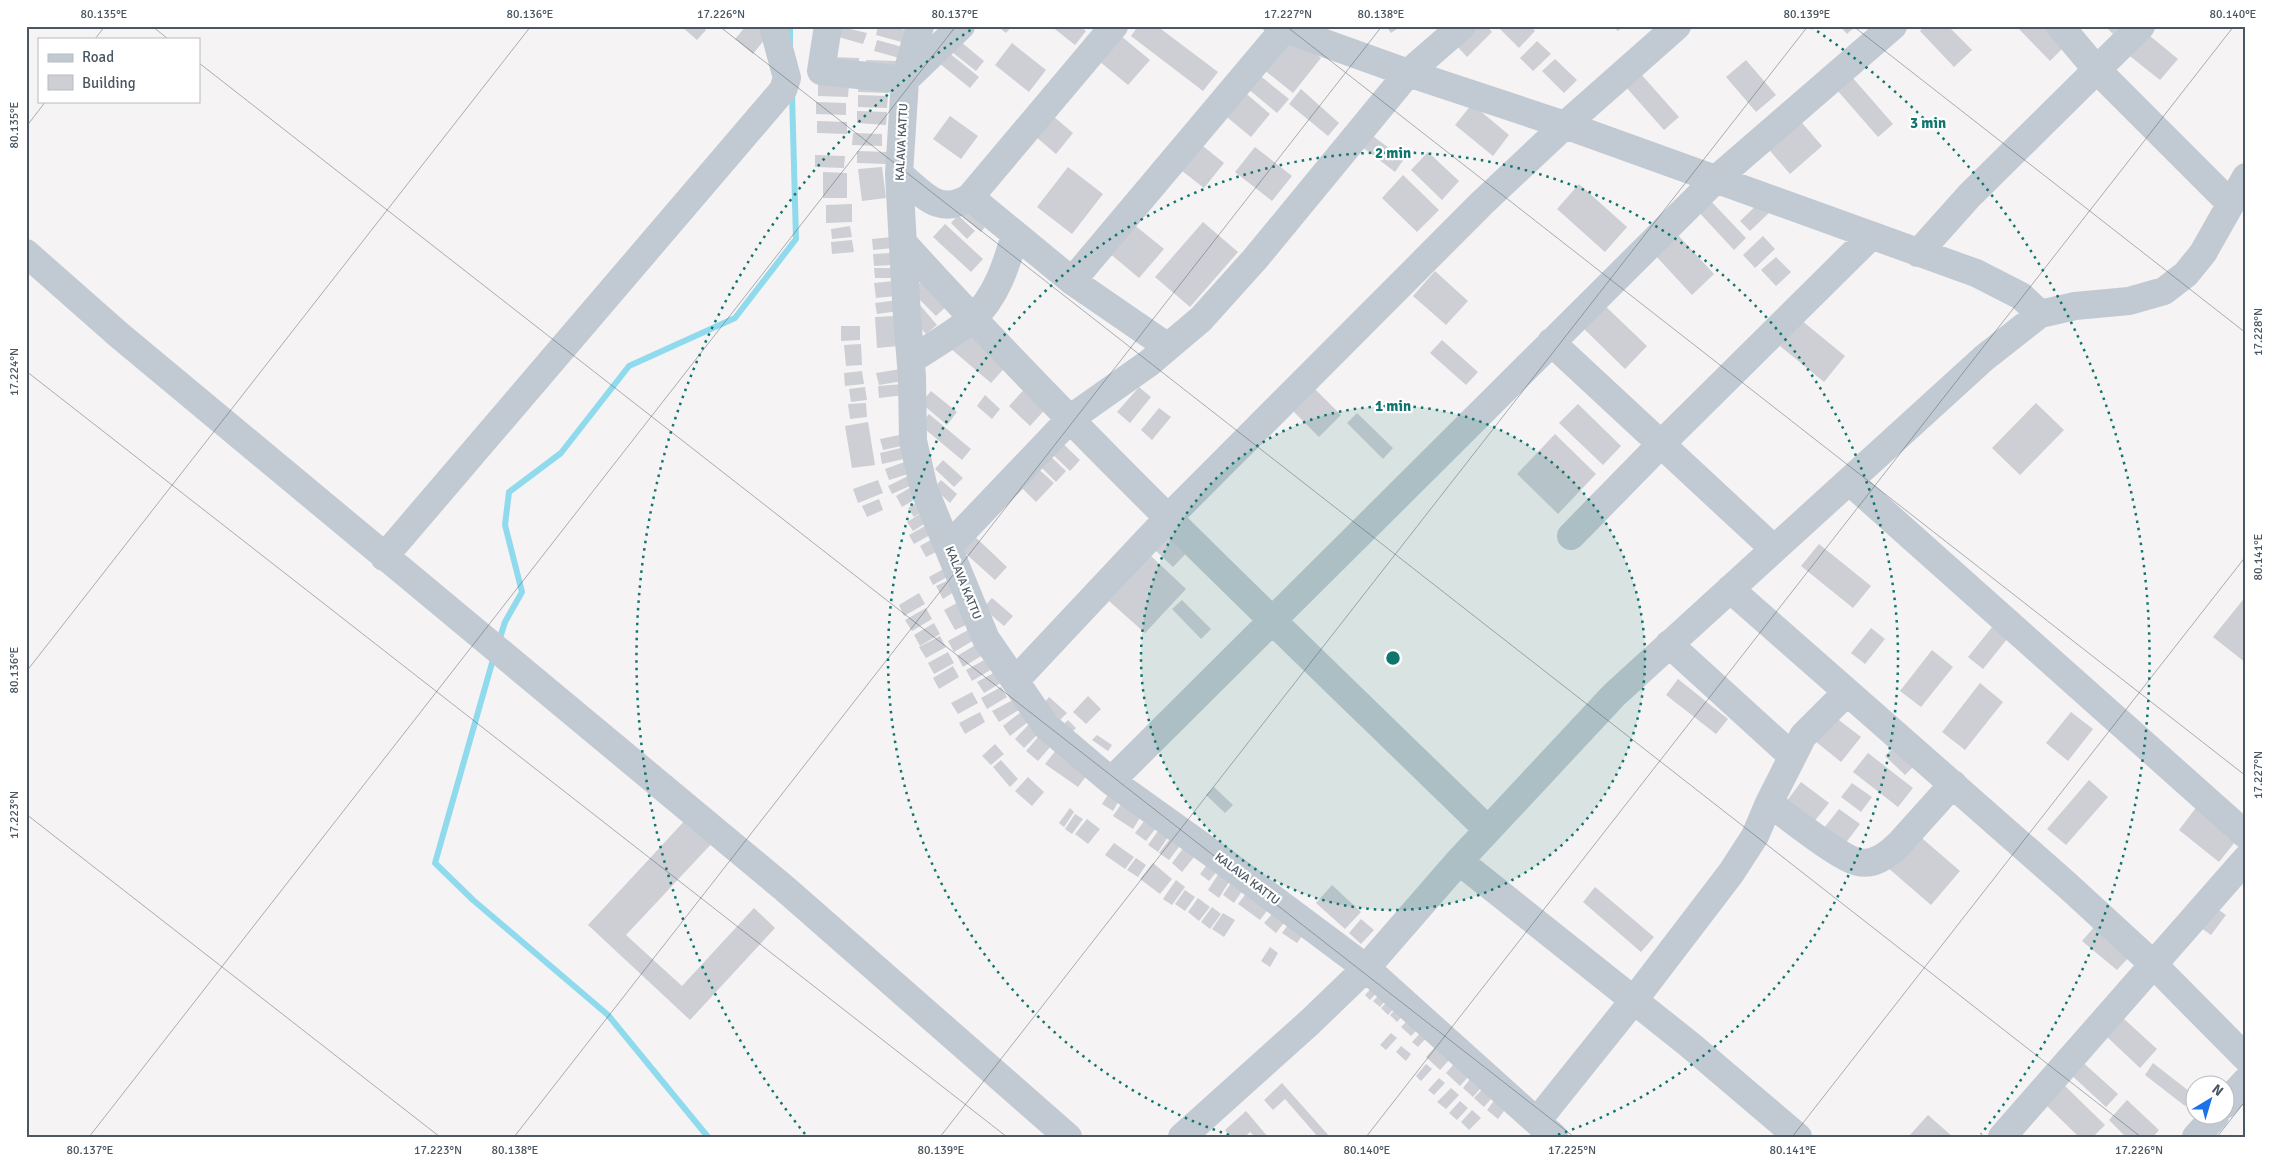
<svg xmlns="http://www.w3.org/2000/svg" width="2272" height="1163" font-family="Signika,sans-serif">
<rect width="100%" height="100%" fill="#f5f3f3"/>
<g fill="none" stroke-linecap="round" stroke-linejoin="round">
<!-- stream -->
<path stroke="#90daee" stroke-width="6" d="M790,26V45
M499,641L505,622L522,592L505,525L509,492L561,453L629,366L735,318L796,239L792,93
M494,656L435,863L473,900L608,1015L708,1137"/>
</g>
<!-- building -->
<path fill="#cdcfd5" d="M681,26H702L706,30L697,40Z
M746,26H760L769,34L753,54L735,39Z
M837,26L867,33L863,44L835,36Z
M878,26H891L908,31L905,43L876,35Z
M997,26H1012L1006,33Z
M1051,26H1080L1086,31L1075,45Z
M1138,26H1157L1218,72L1203,91L1131,36Z
M1386,26H1401L1391,33Z
M1474,26H1487L1492,32L1467,57L1456,45Z
M1497,26H1530L1535,31L1519,48Z
M1612,26H1623L1618,31Z
M1840,26H1856L1847,34Z
M1925,26H1948L1972,50L1954,67L1920,31Z
M2022,26H2053L2069,42L2050,61L2019,29Z
M2105,26H2121L2113,34Z
M2144,31L2178,59L2160,80L2126,53Z
M1291,34L1321,58L1293,93L1263,69Z
M1121,36L1150,60L1128,85L1099,61Z
M877,40L906,48L903,59L874,51Z
M1537,41L1551,54L1533,71L1520,58Z
M961,42L984,61L976,71L952,52Z
M1012,43L1046,70L1029,92L995,65Z
M948,52L979,77L970,88L939,63Z
M830,57L859,58V70Z
M1555,59L1577,80L1564,93L1542,71Z
M866,60L896,61L895,73L865,72Z
M1746,60L1776,95L1756,112L1726,77Z
M1640,73L1679,117L1664,130L1625,86Z
M1258,74L1289,99L1277,113L1247,88Z
M1852,77L1893,124L1878,137L1837,90Z
M859,80L889,81L888,93L858,92Z
M818,83L849,85L848,97L818,96Z
M1301,89L1339,123L1328,136L1289,104Z
M1242,90L1270,114L1251,137L1222,113Z
M858,95L888,96L887,108L858,107Z
M816,102L846,103V115L816,114Z
M1472,104L1509,135L1493,156L1455,125Z
M857,111L887,112L886,125L857,123Z
M950,116L978,136L961,159L933,139Z
M1053,116L1073,133L1056,154L1035,136Z
M1797,117L1822,146L1790,174L1765,145Z
M817,121L847,122V134L817,133Z
M853,133L882,134V146L852,145Z
M1370,134L1404,159L1395,172L1361,146Z
M1198,142L1224,163L1204,188L1177,167Z
M1255,147L1292,176L1272,201L1235,172Z
M857,151L887,152L886,164L857,163Z
M1428,152L1459,181L1442,200L1411,170Z
M815,155L845,156L844,168L815,167Z
M882,167L886,198L862,201L858,169Z
M1068,167L1103,194L1072,234L1037,207Z
M823,172L847,173V198H823Z
M1403,175L1439,210L1417,232L1382,198Z
M1579,184L1627,227L1605,252L1557,209Z
M1707,197L1746,238L1734,250L1695,208Z
M1761,201L1771,211L1750,231L1740,221Z
M852,204V222L826,223V205Z
M968,204L989,222L981,232L959,214Z
M958,215L975,231L967,239L951,223Z
M1203,222L1238,252L1190,307L1155,277Z
M1132,223L1164,249L1139,278L1108,252Z
M945,224L983,259L971,272L933,237Z
M850,226L852,237L832,239L831,229Z
M1676,233L1714,274L1692,295L1654,254Z
M1763,236L1775,249L1755,268L1743,255Z
M892,237L893,248L873,250L872,239Z
M852,240L854,252L832,254L831,242Z
M892,253L893,265L874,266L873,254Z
M1776,257L1791,272L1776,286L1761,270Z
M874,268H892V278H875Z
M1435,271L1468,301L1446,325L1413,296Z
M926,277L951,302L936,316L911,291Z
M894,281L896,296L876,298L874,283Z
M898,300L899,311L877,314L875,303Z
M1601,302L1647,346L1625,369L1579,324Z
M920,305L937,325L926,334L909,315Z
M896,316L898,346L877,348L875,317Z
M1801,320L1845,356L1824,382L1780,346Z
M970,325L1011,361L991,383L950,348Z
M841,326H860V340L841,341Z
M1442,340L1478,372L1466,385L1430,353Z
M861,344L862,365L846,366L844,345Z
M901,369L903,381L879,385L876,373Z
M862,371L864,384L845,386L844,373Z
M1030,383L1051,403L1030,426L1009,406Z
M903,384L904,395L879,398L878,386Z
M865,387L867,400L851,402L849,389Z
M1139,387L1151,397L1130,423L1117,412Z
M1315,389L1341,415L1319,437L1293,411Z
M931,391L957,412L947,425L921,403Z
M985,395L1000,409L992,419L977,406Z
M866,403L867,417L850,419L848,404Z
M2036,403L2064,430L2020,475L1992,448Z
M1578,404L1621,446L1603,465L1559,423Z
M1159,408L1171,417L1152,440L1141,430Z
M1357,413L1393,448L1383,459L1347,423Z
M929,414L971,449L962,460L920,425Z
M868,422L875,465L852,468L845,426Z
M904,434L906,445L883,450L880,439Z
M1555,434L1596,474L1558,514L1517,474Z
M1056,437L1080,460L1070,471L1045,447Z
M905,447L908,458L882,464L880,453Z
M1046,452L1066,471L1056,482L1036,462Z
M943,460L963,478L954,487L935,469Z
M907,461L911,473L889,480L885,469Z
M1034,465L1054,483L1036,502L1017,483Z
M910,475L914,484L892,494L888,486Z
M878,480L883,493L858,503L853,489Z
M941,480L957,494L950,503L934,488Z
M913,486L919,497L902,507L896,496Z
M879,499L883,510L867,517L862,506Z
M919,501L925,510L914,517L908,508Z
M923,512L929,521L913,531L907,522Z
M927,525L932,534L914,544L909,535Z
M1176,529L1193,546L1173,567L1155,550Z
M968,530L1007,567L995,580L955,544Z
M934,538L940,550L926,557L920,546Z
M1819,544L1871,586L1853,608L1801,566Z
M1151,556L1186,589L1145,633L1109,601Z
M945,568L949,576L933,585L929,577Z
M951,579L957,590L943,599L936,586Z
M919,593L925,604L904,616L899,605Z
M2246,596V663L2213,637Z
M992,598L1013,616L1004,626L983,608Z
M1182,600L1211,629L1201,639L1172,609Z
M957,603L968,624L955,630L944,610Z
M926,608L932,619L912,631L905,620Z
M1997,621L2012,633L1983,669L1968,657Z
M934,623L940,634L920,646L914,635Z
M1871,628L1885,639L1865,664L1851,653Z
M968,630L974,640L954,652L948,641Z
M940,636L946,647L926,658L919,647Z
M977,644L983,655L963,667L957,656Z
M1932,650L1953,667L1921,707L1900,691Z
M948,652L954,663L934,674L928,663Z
M986,659L992,669L972,681L966,670Z
M953,666L959,677L939,689L933,678Z
M997,671L1004,681L984,693L977,682Z
M1678,679L1728,719L1716,734L1666,695Z
M1980,683L2003,702L1965,750L1942,732Z
M1001,687L1007,697L987,709L981,698Z
M972,692L978,703L958,714L951,703Z
M1088,696L1101,709L1086,724L1073,712Z
M1049,697L1067,713L1060,720L1043,704Z
M1013,700L1019,710L999,722L992,711Z
M980,712L985,722L965,734L959,723Z
M1021,712L1028,722L1010,736L1003,726Z
M2071,712L2093,729L2068,761L2046,743Z
M1835,717L1861,737L1841,762L1815,741Z
M1068,720L1076,728L1068,736L1060,728Z
M1029,724L1039,733L1024,748L1015,739Z
M1097,735L1112,745L1108,751L1092,740Z
M1039,736L1051,746L1038,761L1026,751Z
M1900,741L1920,760L1905,775L1885,756Z
M995,744L1004,754L991,765L982,756Z
M1057,749L1089,772L1078,787L1045,764Z
M1868,753L1913,788L1898,807L1853,772Z
M1001,760L1018,779L1010,787L993,767Z
M1028,777L1044,792L1032,806L1015,791Z
M2089,780L2108,797L2066,845L2047,829Z
M1801,782L1829,803L1813,823L1786,802Z
M1852,783L1872,797L1861,812L1841,797Z
M1214,787L1233,805L1225,813L1206,795Z
M1109,793L1120,799L1113,811L1102,804Z
M1124,800L1143,813L1133,829L1113,816Z
M2198,805L2239,837L2219,862L2179,830Z
M1070,808L1074,812L1064,827L1059,823Z
M1839,809L1860,824L1845,844L1824,828Z
M1075,814L1083,819L1072,834L1065,829Z
M689,816L715,840L626,935L682,986L754,908L775,928L690,1020L588,925Z
M1148,816L1159,824L1146,841L1135,833Z
M1087,819L1100,829L1088,844L1075,834Z
M1160,828L1170,834L1158,852L1148,845Z
M1916,833L1960,871L1931,905L1887,867Z
M1172,836L1182,843L1169,860L1159,853Z
M1114,843L1134,857L1125,869L1105,855Z
M1187,843L1198,852L1182,872L1172,863Z
M1136,858L1146,865L1138,877L1127,870Z
M1209,862L1219,869L1209,881L1200,874Z
M1153,863L1172,879L1160,894L1140,879Z
M1221,870L1232,877L1219,898L1208,890Z
M1235,877L1246,885L1234,903L1223,895Z
M1176,880L1185,887L1172,905L1163,899Z
M1332,885L1361,912L1345,929L1316,903Z
M1251,887L1273,903L1260,920L1238,904Z
M1595,887L1654,937L1641,952L1583,902Z
M1185,890L1195,897L1185,911L1175,904Z
M1198,898L1210,907L1199,921L1188,912Z
M1279,906L1290,915L1276,933L1264,923Z
M1212,907L1221,914L1210,929L1201,922Z
M2216,908L2226,915L2211,935L2201,928Z
M1223,913L1235,920L1224,937L1212,929Z
M1293,918L1308,928L1297,943L1282,933Z
M1361,919L1374,930L1361,944L1349,933Z
M2096,925L2131,955L2117,970L2082,941Z
M1270,947L1278,953L1270,967L1261,961Z
M1378,981L1383,986L1370,1000L1365,995Z
M1385,989L1391,994L1380,1007L1373,1001Z
M1391,998L1398,1004L1388,1015L1381,1008Z
M1401,1003L1408,1010L1397,1022L1390,1015Z
M1414,1014L1424,1023L1411,1036L1401,1027Z
M2123,1018L2157,1049L2140,1068L2106,1036Z
M1423,1030L1429,1035L1418,1047L1412,1042Z
M1391,1033L1397,1038L1386,1050L1380,1045Z
M1401,1046L1411,1054L1406,1061L1396,1052Z
M1436,1046L1450,1059L1440,1070L1426,1057Z
M1460,1057L1475,1069L1460,1086L1446,1073Z
M2079,1059L2118,1094L2106,1107L2068,1072Z
M2153,1063L2194,1095L2185,1106L2145,1075Z
M1426,1064L1432,1069L1421,1081L1416,1076Z
M1475,1073L1486,1082L1473,1097L1463,1088Z
M1439,1078L1445,1083L1434,1095L1428,1090Z
M1282,1083L1330,1137H1318L1285,1099L1273,1110L1264,1100Z
M1488,1083L1498,1091L1484,1107L1474,1098Z
M2064,1085L2105,1125L2093,1137H2079L2045,1104Z
M1451,1088L1459,1095L1446,1109L1437,1102Z
M1499,1094L1510,1103L1498,1119L1487,1110Z
M2127,1100L2159,1130L2153,1137H2126L2109,1120Z
M1460,1101L1468,1108L1457,1120L1449,1113Z
M1472,1110L1481,1118L1469,1130L1461,1122Z
M1246,1111L1268,1137H1255L1250,1132L1245,1137H1230L1225,1130Z
M1928,1115L1953,1137L1909,1136Z"/>
<g fill="none" stroke-linecap="round" stroke-linejoin="round">
<!-- minor -->
<path stroke="#c1cad2" stroke-width="28" d="M828,26L821,71L905,80L961,26
M920,26L905,80L899,174L907,317L912,377L913,441L924,489L986,639L1046,726L1111,781L1220,859L1366,968L1554,1137
M1277,26L1408,73L1565,125L1976,273L2021,296L2040,314
M2060,26L2097,70L2230,203
M899,174C924,194 938,217 970,197L1114,26
M970,197L1072,281L1168,347
M904,244C1090,448 1291,638 1488,830
M26,253L119,335L784,888L1068,1137
M1918,253L1969,196L2141,26
M1072,281L1284,29
M1551,342L1774,549
M911,360C931,347 953,334 972,319C996,298 1007,264 1015,234
M1849,481L2246,835
M1571,536L1661,444L1871,236
M948,547L1071,418L1149,363L1201,319L1255,259L1408,73L1462,26
M384,557L783,90L787,78L773,26
M1730,589L2067,885L2153,964L2246,1058
M1669,644L1792,756
M1015,681L1169,517L1482,203L1565,125L1677,26
M1111,781L1715,180L1893,26
M1769,803C1788,816 1839,858 1858,862C1874,866 1889,854 1899,844L1953,784
M1459,861L1690,1045L1798,1137
M2224,1105L2246,1081
M1537,1121L1634,1000L1731,873L1755,836L1769,803L1803,736L1847,692
M1182,1137L1310,1022L1366,968L1459,861L1614,695L1984,358L2040,314L2075,306L2129,301L2164,291L2186,274L2203,253L2246,177
M2002,1137L2246,859
M2196,1137L2215,1116"/>
</g>
<!-- ticks -->
<path fill="none" stroke="#4a5661" stroke-width="1" stroke-opacity="0.45" d="M152,26L168,39M719,26L2141,1137M1286,26L2246,776M1853,26L2246,333M95,39L105,26M199,63L1574,1137M26,127L46,101M26,371L1007,1137M26,672L531,26M26,814L440,1137M89,1137L956,26M514,1137L1382,26M940,1137L1808,26M1366,1137L2234,26M1792,1137L2246,556M2217,1137L2246,1100"/>
<!-- distance rings -->
<circle cx="1393" cy="658" r="252" fill="#0f766e" fill-opacity=".12"/>
<g fill="none" stroke="#0f766e" stroke-width="2.5" stroke-dasharray="2.5 5">
<circle cx="1393" cy="658" r="252"/>
<path d="M1229 1135A505 505 0 1 1 1557 1135"/>
<path d="M805 1134A757 757 0 0 1 975 27M1811 27A757 757 0 0 1 1981 1134"/>
</g>
<g text-anchor="middle" dominant-baseline="central" stroke-width="4.5" stroke-linejoin="round" paint-order="stroke">
<!-- street labels -->
<g font-size="12" fill="#4a5661" stroke="#fff">
<text transform="translate(902 142) rotate(-87)">KALAVA KATTU</text>
<text transform="translate(963 583) rotate(68)">KALAVA KATTU</text>
<text transform="translate(1247 879) rotate(37)">KALAVA KATTU</text>
</g>
</g>
<circle cx="1393" cy="658" r="8" fill="#0f766e" stroke="#fff" stroke-width="2.5"/>
<g font-size="15" text-anchor="middle" font-weight="bold" fill="#0f766e" stroke="#fff" stroke-width="4.5" stroke-linejoin="round" paint-order="stroke">
<text x="1928" y="128">3 min</text>
<text x="1393" y="158">2 min</text>
<text x="1393" y="411">1 min</text>
</g>
<!-- border -->
<rect width="2272" height="1163" fill="none" stroke="#ffffff" stroke-width="55"/>
<!-- legend -->
<rect x="38" y="38" width="162" height="65" fill="#ffffff" stroke="#b7bbc0"/>
<rect x="48" y="54" width="25" height="8" fill="#c1cad2" stroke="#b7bbc0"/>
<text x="82" y="62" font-size="15" fill="#4a5661">Road</text>
<rect x="48" y="75" width="25" height="15" fill="#cdcfd5" stroke="#b7bbc0"/>
<text x="82" y="88" font-size="15" fill="#4a5661">Building</text>
<!-- north arrow -->
<g transform="translate(2210 1100) rotate(38)"><circle r="24" fill="#ffffff" stroke="#b7bbc0"/>
<path d="M0-4L9 19L0 12L-9 19Z" fill="#1a73e8"/>
<text y="-8" font-size="14" font-weight="bold" text-anchor="middle" fill="#4a5661">N</text>
</g>
<rect x="28" y="28" width="2216" height="1108" fill="none" stroke="#4a5661" stroke-width="2"/>
<g font-size="12" text-anchor="middle" fill="#4a5661">
<text x="104" y="18">80.135°E</text>
<text x="530" y="18">80.136°E</text>
<text x="721" y="18">17.226°N</text>
<text x="955" y="18">80.137°E</text>
<text x="1288" y="18">17.227°N</text>
<text x="1381" y="18">80.138°E</text>
<text x="1807" y="18">80.139°E</text>
<text x="2233" y="18">80.140°E</text>
<text transform="translate(14 125) rotate(-90)" y="4">80.135°E</text>
<text transform="translate(2258 332) rotate(-90)" y="4">17.228°N</text>
<text transform="translate(14 372) rotate(-90)" y="4">17.224°N</text>
<text transform="translate(2258 557) rotate(-90)" y="4">80.141°E</text>
<text transform="translate(14 670) rotate(-90)" y="4">80.136°E</text>
<text transform="translate(2258 775) rotate(-90)" y="4">17.227°N</text>
<text transform="translate(14 815) rotate(-90)" y="4">17.223°N</text>
<text x="90" y="1154">80.137°E</text>
<text x="438" y="1154">17.223°N</text>
<text x="515" y="1154">80.138°E</text>
<text x="941" y="1154">80.139°E</text>
<text x="1367" y="1154">80.140°E</text>
<text x="1572" y="1154">17.225°N</text>
<text x="1793" y="1154">80.141°E</text>
<text x="2139" y="1154">17.226°N</text>
</g>
</svg>
